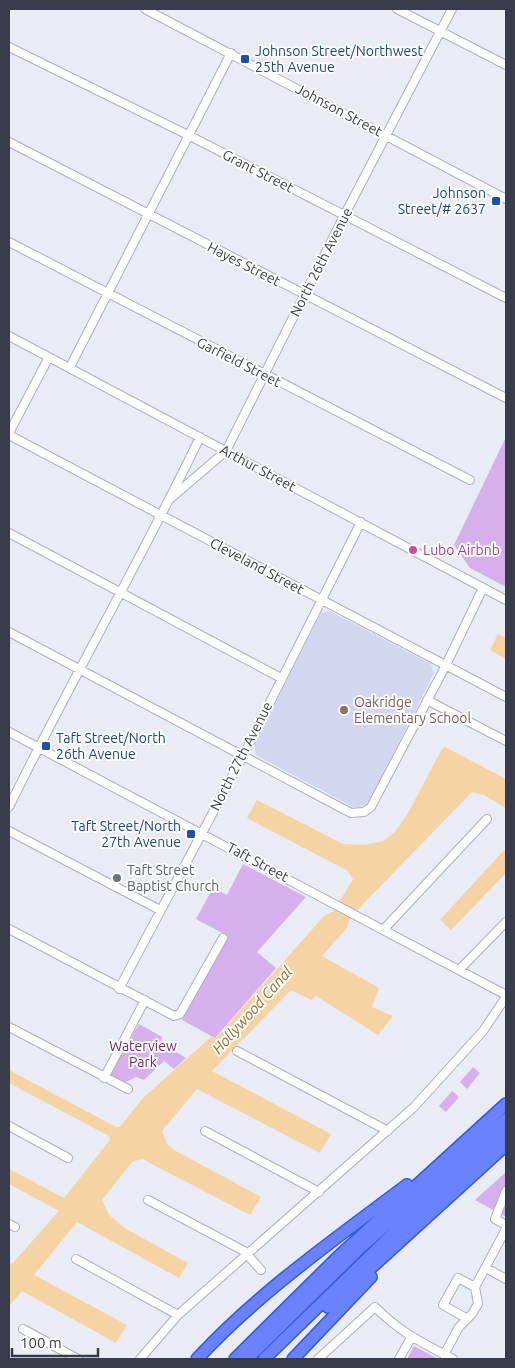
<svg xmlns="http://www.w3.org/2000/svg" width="515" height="1368" font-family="Ubuntu,sans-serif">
<rect width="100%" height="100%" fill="#e9ebf5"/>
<!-- education -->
<path fill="#d3d6ef" d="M330,611L431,664L434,673L369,802L360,807H353L256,755L254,746L321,613Z"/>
<!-- green -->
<path fill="#d5b0ec" d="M506,437V587L470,568L454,545Z
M243,864L306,897L257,952L276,968L215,1038L182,1020L228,936L196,919L213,888L227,895Z
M139,1024L162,1037L161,1043L186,1058L174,1069L164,1061L144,1080L136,1077L124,1083L109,1076Z
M473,1067L480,1073L467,1089L460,1082Z
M452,1091L459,1097L446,1112L439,1106Z
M506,1172V1217L475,1200Z
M414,1346L438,1359H407Z"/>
<!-- water -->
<path fill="#f5d3a3" d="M498,634L506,638V659L490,650Z
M445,747L506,779V808L484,795L472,792L364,903L349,920L347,928L322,956L379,988L372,1007L393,1016L378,1035L316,996L311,1000L291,990L212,1071L331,1134L320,1153L197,1089L162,1131L167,1144L174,1150L261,1197L250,1215L142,1159L132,1162L102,1200L109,1215L126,1229L188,1263L179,1278L77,1222L34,1275L127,1325L116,1343L22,1291L9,1306V1262L12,1264L59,1211L9,1184V1169L64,1198L110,1140L109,1136L9,1083V1070L116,1127H120L142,1099L211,1037L215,1039L324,916L334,911L353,879L348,871L247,818L257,800L343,844L365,845L383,841L394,833L407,815L442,749Z
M506,848V873L451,930L440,920Z"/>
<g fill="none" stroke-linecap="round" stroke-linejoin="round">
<!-- minor casing -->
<g stroke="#abafc2" stroke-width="10">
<path id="minor" d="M145,9L506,199
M397,9L506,65
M9,47L188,135L506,298
M9,142L506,398
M9,242L470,480
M9,336L506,600
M70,367L231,53
M9,433L49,357
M9,435L506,697
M170,499L226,451L344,216L452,9
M9,533L281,678
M9,632L351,813L364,812L371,807L446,665L483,588
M427,700L506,741
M9,732L506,995
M9,807C70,682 140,562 200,437
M9,831L160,910
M9,929L174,1016L180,1014L223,938
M384,929L487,819
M460,969L506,922
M119,989L243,756L361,522
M9,1027L128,1089
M237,1051L388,1131
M104,1078L145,1000
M9,1126L68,1158
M205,1131L319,1192
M506,1191L495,1219L506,1225
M148,1200L244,1251L261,1270
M9,1224L15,1227
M76,1259L178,1315
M486,1268L506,1279
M466,1318L443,1305L458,1278L475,1287
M23,1329L78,1359
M444,1355L459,1327L472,1314L478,1304L475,1287L506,1229
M140,1359L178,1315L414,1107L483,1031L506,997
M318,1359L375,1307C401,1333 421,1342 453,1359
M399,1359L411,1338"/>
</g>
<!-- highway casing -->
<g stroke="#3355e6" stroke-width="14">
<path id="highway" d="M328,1307L506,1145
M197,1359C259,1292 334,1240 407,1185
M235,1359L337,1258L506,1104
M247,1359L358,1250L506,1119
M264,1359L399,1228L506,1133
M293,1359L371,1277"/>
</g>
<!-- minor -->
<use href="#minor" stroke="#fff" stroke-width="8"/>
<!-- highway -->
<use href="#highway" stroke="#6b82ff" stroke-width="11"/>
</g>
<!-- markers -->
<g fill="#1a4fb4" stroke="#fff" stroke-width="2">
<rect x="240" y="54" width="10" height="10" rx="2.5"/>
<rect x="491" y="196" width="10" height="10" rx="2.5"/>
<rect x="41" y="741" width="10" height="10" rx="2.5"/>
<rect x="186" y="829" width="10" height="10" rx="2.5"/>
</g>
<circle fill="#d1479c" stroke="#fff" stroke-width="2" cx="413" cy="550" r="5"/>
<circle fill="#8d6e63" stroke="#fff" stroke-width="2" cx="344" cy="710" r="5"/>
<circle fill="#6b7280" stroke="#fff" stroke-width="2" cx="117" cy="878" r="5"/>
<g text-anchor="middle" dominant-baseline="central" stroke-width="4" stroke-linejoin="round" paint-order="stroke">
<!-- transit labels -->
<g font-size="14" fill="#164399" stroke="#fff" text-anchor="start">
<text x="255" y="51">Johnson Street/Northwest<tspan x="255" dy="16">25th Avenue</tspan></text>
<text x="486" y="193" text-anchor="end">Johnson<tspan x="486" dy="16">Street/# 2637</tspan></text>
<text x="56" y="738">Taft Street/North<tspan x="56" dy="16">26th Avenue</tspan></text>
<text x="181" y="826" text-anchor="end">Taft Street/North<tspan x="181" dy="16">27th Avenue</tspan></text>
</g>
<!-- street labels -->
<g font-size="14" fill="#373b4a" stroke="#fff">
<text transform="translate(339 110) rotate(28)">Johnson Street</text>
<text transform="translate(258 171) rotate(27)">Grant Street</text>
<text transform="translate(321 262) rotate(-63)">North 26th Avenue</text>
<text transform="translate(244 264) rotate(27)">Hayes Street</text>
<text transform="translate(239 362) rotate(27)">Garfield Street</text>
<text transform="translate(258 468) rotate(28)">Arthur Street</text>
<text transform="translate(257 566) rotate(28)">Cleveland Street</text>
<text transform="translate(241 756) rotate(-63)">North 27th Avenue</text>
<text transform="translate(258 862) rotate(28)">Taft Street</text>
</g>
<!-- hotel labels -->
<g font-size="14" fill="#b23c85" stroke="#fff" text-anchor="start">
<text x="423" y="550">Lubo Airbnb</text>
</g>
<!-- education labels -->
<g font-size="14" fill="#785e54" stroke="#fff" text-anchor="start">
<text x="354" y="702">Oakridge<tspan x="354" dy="16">Elementary School</tspan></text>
</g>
<!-- worship labels -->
<g font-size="14" fill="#5b616d" stroke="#fff" text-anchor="start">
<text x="127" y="870">Taft Street<tspan x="127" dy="16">Baptist Church</tspan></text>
</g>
<!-- park labels -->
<g font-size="14" fill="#6e2680" stroke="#fff">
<text x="143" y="1046">Waterview<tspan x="143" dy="16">Park</tspan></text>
</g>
<!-- water labels -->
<g font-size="15" font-style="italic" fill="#9b6b24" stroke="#fff">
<text transform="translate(252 1010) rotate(-48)">Hollywood Canal</text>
</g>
</g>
<!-- border -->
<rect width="515" height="1368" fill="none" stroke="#373b4a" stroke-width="20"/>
<!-- scale -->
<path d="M12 1348v8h86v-8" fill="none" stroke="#373b4a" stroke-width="2.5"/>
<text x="20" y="1348" font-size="15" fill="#373b4a" stroke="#ffffff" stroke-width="4" paint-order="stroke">100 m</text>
</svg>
